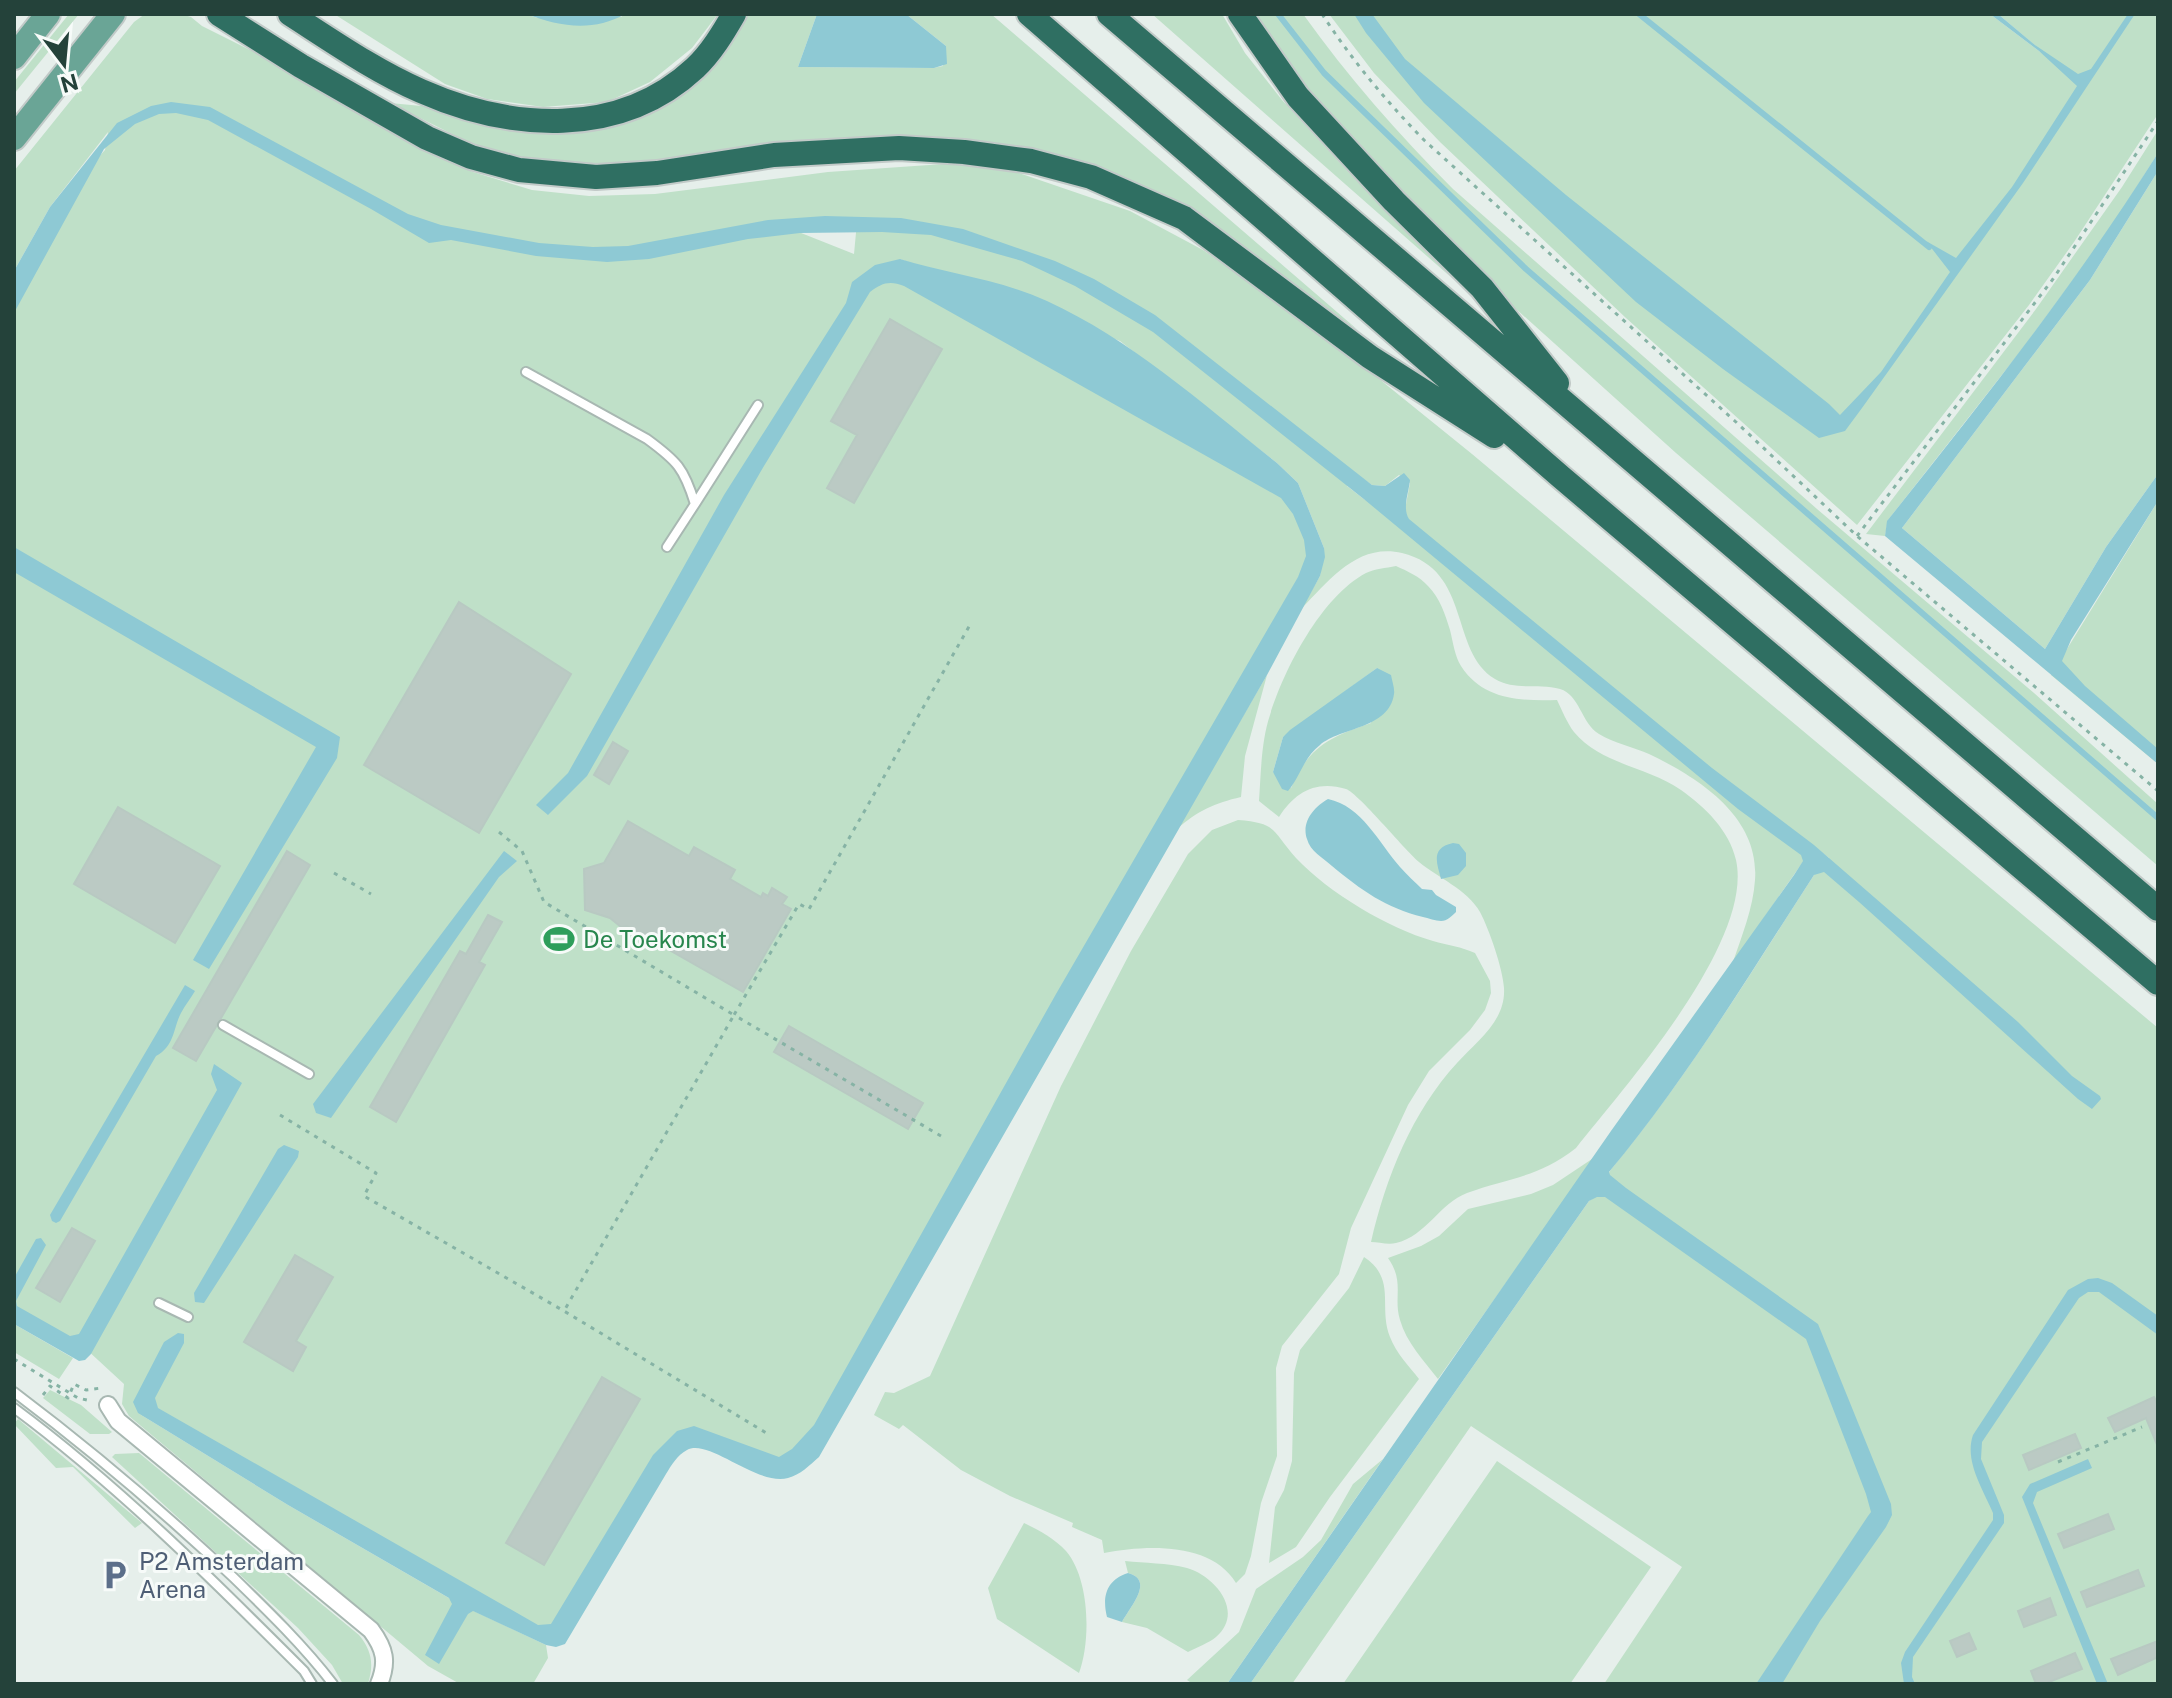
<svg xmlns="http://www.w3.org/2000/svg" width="2172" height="1698" font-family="'Public Sans',sans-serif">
<rect width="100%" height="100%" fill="#e6efeb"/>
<!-- green -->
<path fill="#bfe0c8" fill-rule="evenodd" d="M69,14H79L14,94V82Z
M145,14H181L191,17L202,26L272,61L417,148L473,172L532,190L589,196L655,194L828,172L958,163L1013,171L1130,211L1203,250L1326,336L1472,454L2158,1028V1684H1604L1682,1567L1471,1426L1292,1684H1250L1589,1201C1602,1194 1603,1179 1613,1167C1688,1076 1750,974 1814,875L1829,858L1814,846L1733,962C1742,935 1753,909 1755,880C1760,817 1699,778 1649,754C1633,747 1614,743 1599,734C1581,723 1580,695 1560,689C1539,683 1515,691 1495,679C1449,651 1472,570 1402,553C1357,543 1330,580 1302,608L1320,576L1324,548L1298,483L1277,463L1120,341L900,259L1283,486L1318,542L826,1425L777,1465L686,1431L556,1629L538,1632L138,1413L288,1505L461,1605L546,1645L548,1658L533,1684H460L428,1666L129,1416L122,1404L124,1384L85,1348L14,1307V292L83,174L105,150L108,132L50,207L14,271V171L134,22ZM857,222L854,254L791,229ZM1399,475L1410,483L1406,504L1365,500L1347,486L1359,476L1372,485L1385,486Z
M334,14H527L537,18L621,17L625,14H718L692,48L650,82L607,102L543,107L487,99L445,84Z
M740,14H817L798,67L933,68L943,66L946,46L906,14H991L1359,331L1223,233L1096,168L1021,146L929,136L841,141L602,170L494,155L390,103L432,107L555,133L630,121L696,79Z
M1152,14H1222L1245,53L1282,100L1354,178L1453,279Z
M1244,14H1303C1348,77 1398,134 1453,189L1817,509L2034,693L2158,804V866L1676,453L1505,299L1366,164Z
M1329,14H1990L2063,69L1998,14H2158V114L2074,242L2029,305L1857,525L1626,318L1440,142L1374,73Z
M2158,130V153L2109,231L2023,348L1888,520L1885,536L1866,534L2036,309L2122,187Z
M2158,171V474L2106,547L2045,649L1902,528L2090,280Z
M2158,501V764L2051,675Z
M1396,566C1407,571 1419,576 1428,586C1440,598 1445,614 1450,630C1453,642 1455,657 1461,666C1483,700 1520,701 1557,700C1562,710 1567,723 1574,732C1600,764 1648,767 1681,790C1705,807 1729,830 1736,860C1754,942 1625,1086 1576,1148C1538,1178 1510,1177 1467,1193C1440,1203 1426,1236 1396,1243C1388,1245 1378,1242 1371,1242C1386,1177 1412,1112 1457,1063C1477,1041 1506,1021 1504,988C1503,969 1489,929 1480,912C1467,889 1438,878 1419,862C1403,848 1359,794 1346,789C1316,780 1295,792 1279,817L1259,801C1261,773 1261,742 1270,715C1284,669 1322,596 1366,573C1374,569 1386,568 1396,566ZM1377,668L1371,723C1330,737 1309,746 1291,788L1273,772L1283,737Z
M1267,675L1245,756L1241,797C1215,803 1197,811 1177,829Z
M1238,820C1278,823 1272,831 1296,858C1329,893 1388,928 1433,941C1447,945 1462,947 1475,953L1490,981L1491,993L1485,1010L1470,1030L1429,1071L1408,1105L1351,1228L1339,1274L1282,1346L1276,1368L1277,1456L1261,1503L1251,1556L1245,1574L1236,1583C1211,1542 1147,1545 1104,1553L1102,1540L1072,1527L1073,1523L1010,1496L961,1470L903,1425L899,1429L874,1415L885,1392L894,1393L930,1376L1061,1086L1131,951L1188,854L1212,830Z
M1595,1157L1438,1379C1424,1361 1406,1342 1400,1320C1393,1297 1405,1282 1388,1258L1421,1246L1439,1236L1468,1209L1531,1194L1553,1185Z
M1364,1257C1397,1279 1378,1306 1390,1337C1396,1353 1409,1366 1419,1379L1330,1497L1296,1547L1269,1563L1275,1507L1284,1490L1292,1461L1294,1373L1300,1350L1349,1288Z
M14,1324L73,1358L59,1379L14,1352Z
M50,1390L81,1405L112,1432L109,1434H90L43,1398Z
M18,1419L142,1523L135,1528L73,1467L56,1468L14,1424Z
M139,1453L359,1635C372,1651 374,1664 368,1684H343L332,1665L298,1628L112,1457L115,1454Z
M1383,1459L1227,1684H1193L1187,1680L1239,1632L1256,1589L1303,1557L1321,1540L1353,1484Z
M1497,1461L1651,1567L1570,1684H1343Z
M1024,1523C1039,1530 1055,1539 1066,1551C1090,1579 1091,1641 1079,1673L997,1619L988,1588Z
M1125,1561C1145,1563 1167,1563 1187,1568C1215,1576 1245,1612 1216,1637C1209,1643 1197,1647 1188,1652L1147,1628L1122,1622C1130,1607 1155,1580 1128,1573Z"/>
<!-- water -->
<path fill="#8ec9d4" d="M527,14H625C594,32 559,27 527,14Z
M817,14H906L946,46L947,64L934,68L798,67Z
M1354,14H1372L1405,59L1566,195L1829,404L1840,415L1881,372L1950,272L1926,241L1956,258L2012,187L2077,86L2039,51L1990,14H1998L2035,45L2078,74L2091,69L2128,14H2135L2023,183L1862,408L1845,431L1819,438L1723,369L1636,302L1424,103L1366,33Z
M171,102L210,107L408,214L441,225L539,243L593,247L628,246L768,220L825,216L901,218L963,229L1055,261L1094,279L1155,315L1372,485L1385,486L1404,473L1410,480C1409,492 1402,508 1409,519L1712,768L1814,845L2018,1022L2072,1076L2100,1096L2101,1099L2092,1109L2078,1099L1859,902L1824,872L1814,875C1749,975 1686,1080 1609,1172L1610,1175L1626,1188L1818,1324L1891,1504L1892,1515L1886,1527L1820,1621L1782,1684H1756L1868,1516L1871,1512L1866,1494L1806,1339L1605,1197H1597L1589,1201L1250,1684H1227L1611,1131L1794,875L1803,861L1801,855L1738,809L1365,500L1153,332L1075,286L1022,261L931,235L882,232L800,233L748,239L649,259L607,262L536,256L451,240L429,243L371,209L208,120L176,113L159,114L135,124L104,149L14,313V271L50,207L117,123L151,106Z
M2158,153V171L2090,280L1902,528L2045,649L2106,547L2158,474V501L2071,640L2062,661L2085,686L2158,749V764L1885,536L1887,521C1983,401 2077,282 2158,153Z
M900,259C949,274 999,279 1047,301C1132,340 1204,405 1277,463L1298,483L1324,548L1325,557L1320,576L1267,675L819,1457C810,1465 800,1475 788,1478C756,1486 709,1438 687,1450C677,1455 671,1466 666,1474L565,1644L556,1647L546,1645L473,1611L468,1614L439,1664L425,1655L452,1604L449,1598L288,1505L138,1413L133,1402L164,1342L178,1333L184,1334V1343L155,1398L158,1408L538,1625L551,1624L653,1455L677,1431L694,1426L779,1457L792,1449L814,1425L1056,994L1298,577L1306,556L1304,540L1293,514L1281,498L904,286C890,280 881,283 870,292L761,471L587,776L548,815L536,805L568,773L724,495L846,303L852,282L875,265Z
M14,547L340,737L337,758L209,969L193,960L316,747L14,572Z
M1377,668L1391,675C1392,681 1395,689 1394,694C1389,729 1341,727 1320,745C1304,757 1300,777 1288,791L1282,789L1273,772L1283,737L1290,730Z
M1328,799C1362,806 1379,843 1400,867C1407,875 1415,882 1422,889L1432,890L1436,895L1456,907V912C1452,916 1447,921 1441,921C1436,921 1428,918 1423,917C1386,908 1361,890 1332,866C1323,858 1310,851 1307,839C1301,822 1314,807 1328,799Z
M1453,843L1459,844L1466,853V866L1458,875L1441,879C1437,863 1430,848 1453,843Z
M504,851L517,861L499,877L331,1118L316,1113L313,1104Z
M185,985L195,991C191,998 185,1005 181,1013C173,1028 175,1046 156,1056L60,1221L56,1223L52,1221L50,1215Z
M214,1064L242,1083L91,1354L85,1360L79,1361L14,1324V1278L36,1239L41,1238L46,1245L16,1301L17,1306L70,1336L79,1334L217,1090L211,1074Z
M284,1145L299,1151L298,1157L204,1303L195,1302L194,1293L278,1149Z
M2098,1278L2112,1283L2158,1316V1335L2099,1292H2088L2079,1298L1982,1442L1981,1459L2004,1515V1523L1913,1657L1912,1677L1915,1684H1904L1901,1663L1905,1652L1993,1520V1513C1983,1489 1964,1461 1973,1435L2068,1290L2088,1279Z
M2088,1459L2092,1468L2037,1492L2033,1503L2108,1684H2097L2022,1497L2030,1484Z
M1128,1573C1155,1580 1130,1607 1122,1622L1107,1617C1102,1597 1106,1580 1128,1573Z"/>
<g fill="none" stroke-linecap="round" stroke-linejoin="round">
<!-- stream -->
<path stroke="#8ec9d4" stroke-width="6" d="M1278,14L1324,73L1526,269L2158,818
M1639,14L1929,247"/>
</g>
<!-- building -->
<path fill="#bbcac4" stroke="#b8c9c2" stroke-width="2" d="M890,319L942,349L854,503L827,488L857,435L831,421Z
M459,602L571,674L479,833L364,765Z
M613,742L628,751L609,784L594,775Z
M118,807L220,866L175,943L74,884Z
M628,821L689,856L694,847L735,870L730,879L761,897L763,893L768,896L772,888L787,897L782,904L791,909L743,992L627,926L621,927L610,918L585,910L584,869L604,863Z
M287,851L310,865L196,1061L173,1048Z
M488,915L502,922L479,962L485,965L396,1122L370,1107L460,951L466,954Z
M789,1026L923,1103L908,1129L774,1052Z
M72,1228L95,1241L60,1302L36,1288Z
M295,1255L333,1277L296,1341L306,1347L293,1371L244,1342Z
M602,1377L640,1399L544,1565L506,1543Z
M2154,1397L2158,1406V1447L2146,1418L2115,1432L2108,1418Z
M2075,1434L2081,1448L2029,1470L2023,1455Z
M2108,1514L2114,1529L2064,1548L2058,1534Z
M2138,1570L2144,1586L2087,1607L2081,1592Z
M2050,1598L2056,1615L2024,1627L2018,1611Z
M1969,1633L1976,1649L1957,1657L1950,1641Z
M2158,1641V1657L2118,1675L2111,1659Z
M2075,1653L2082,1669L2044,1684H2036L2031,1671Z"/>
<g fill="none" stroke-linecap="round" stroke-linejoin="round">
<!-- service casing -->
<g stroke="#a8b8b2" stroke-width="12">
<path id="service" d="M526,372L647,439C677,461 684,468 695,504L758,405
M667,547L695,504
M223,1025L309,1074
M159,1303L188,1317
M14,1392C91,1450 163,1511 233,1577C267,1610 304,1646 333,1684
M14,1408C119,1486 212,1579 304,1671L312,1684"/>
</g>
<!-- minor casing -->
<g stroke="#a8b8b2" stroke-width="20">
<path id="minor" d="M108,1405L118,1421L371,1630C385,1649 388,1662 379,1684"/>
</g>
<!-- primary casing -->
<g stroke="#c2cac8" stroke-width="28">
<path id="primary" d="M14,57L48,14
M14,138L113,14"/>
</g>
<!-- motorway casing -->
<g stroke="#c2cac8" stroke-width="28">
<path id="motorway" d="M219,14L301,66L427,138L471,157L519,170L596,177L657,173L774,155L899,148L964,152L1031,161L1091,177L1184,218L1370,357L1494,436
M290,14C332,41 375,71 421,91C509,130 619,139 695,68C711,53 723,33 734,14
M1029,14L1561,477L2158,983
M1109,14L2158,909
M1240,14L1298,97L1394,201L1482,288L1557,383"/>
</g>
<!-- path -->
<path stroke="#86b3a5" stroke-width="3" stroke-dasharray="4 6" stroke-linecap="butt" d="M1322,14C1352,60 1385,100 1424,140L1736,422L1857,536L2158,791
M1857,536L2053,279L2158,121
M499,832L522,851L544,902L734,1015L564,1311
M334,873L371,894
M280,1115L376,1173L364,1196L564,1311L768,1434
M941,1136L734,1015L799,904L809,909L971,623
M14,1359L78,1398L91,1401
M43,1395L50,1386L68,1398L74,1384L86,1390L101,1388
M2058,1462L2142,1427"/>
<!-- service -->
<use href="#service" stroke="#fff" stroke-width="8"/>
<!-- minor -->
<use href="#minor" stroke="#fff" stroke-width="16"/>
<!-- primary -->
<use href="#primary" stroke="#6aa596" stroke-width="24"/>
<!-- motorway -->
<use href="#motorway" stroke="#2f6f62" stroke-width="24"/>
</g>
<!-- icons -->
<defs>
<g id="stadium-bare" transform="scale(2.4)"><path d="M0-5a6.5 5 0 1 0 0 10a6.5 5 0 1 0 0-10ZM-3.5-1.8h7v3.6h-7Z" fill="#2e9e5b" stroke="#f7fbf9" stroke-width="2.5" paint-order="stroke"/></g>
<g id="parking-bare" transform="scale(2.4)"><path d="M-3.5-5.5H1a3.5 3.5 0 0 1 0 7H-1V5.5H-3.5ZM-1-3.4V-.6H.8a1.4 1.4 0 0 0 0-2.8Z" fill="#5c6f8a" stroke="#f7fbf9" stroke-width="2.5" paint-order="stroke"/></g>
</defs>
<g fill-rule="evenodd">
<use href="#stadium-bare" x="559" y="939"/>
<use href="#parking-bare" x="115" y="1575"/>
</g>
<g text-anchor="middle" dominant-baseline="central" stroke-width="6" stroke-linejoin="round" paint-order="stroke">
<!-- leisure labels -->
<g font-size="24" fill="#27864d" stroke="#f7fbf9" text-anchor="start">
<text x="583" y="939">De Toekomst</text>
</g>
<!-- service labels -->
<g font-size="24" fill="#4e5e75" stroke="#f7fbf9" text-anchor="start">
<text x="139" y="1561">P2 Amsterdam<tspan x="139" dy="28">Arena</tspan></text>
</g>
</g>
<!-- border -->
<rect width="2172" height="1698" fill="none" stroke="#24423a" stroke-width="32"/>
<!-- north arrow -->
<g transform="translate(64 64) rotate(164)" stroke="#f7fbf9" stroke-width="6" paint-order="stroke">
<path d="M0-6L14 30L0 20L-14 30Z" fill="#24423a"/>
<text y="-12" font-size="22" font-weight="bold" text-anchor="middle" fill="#24423a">N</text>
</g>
</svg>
